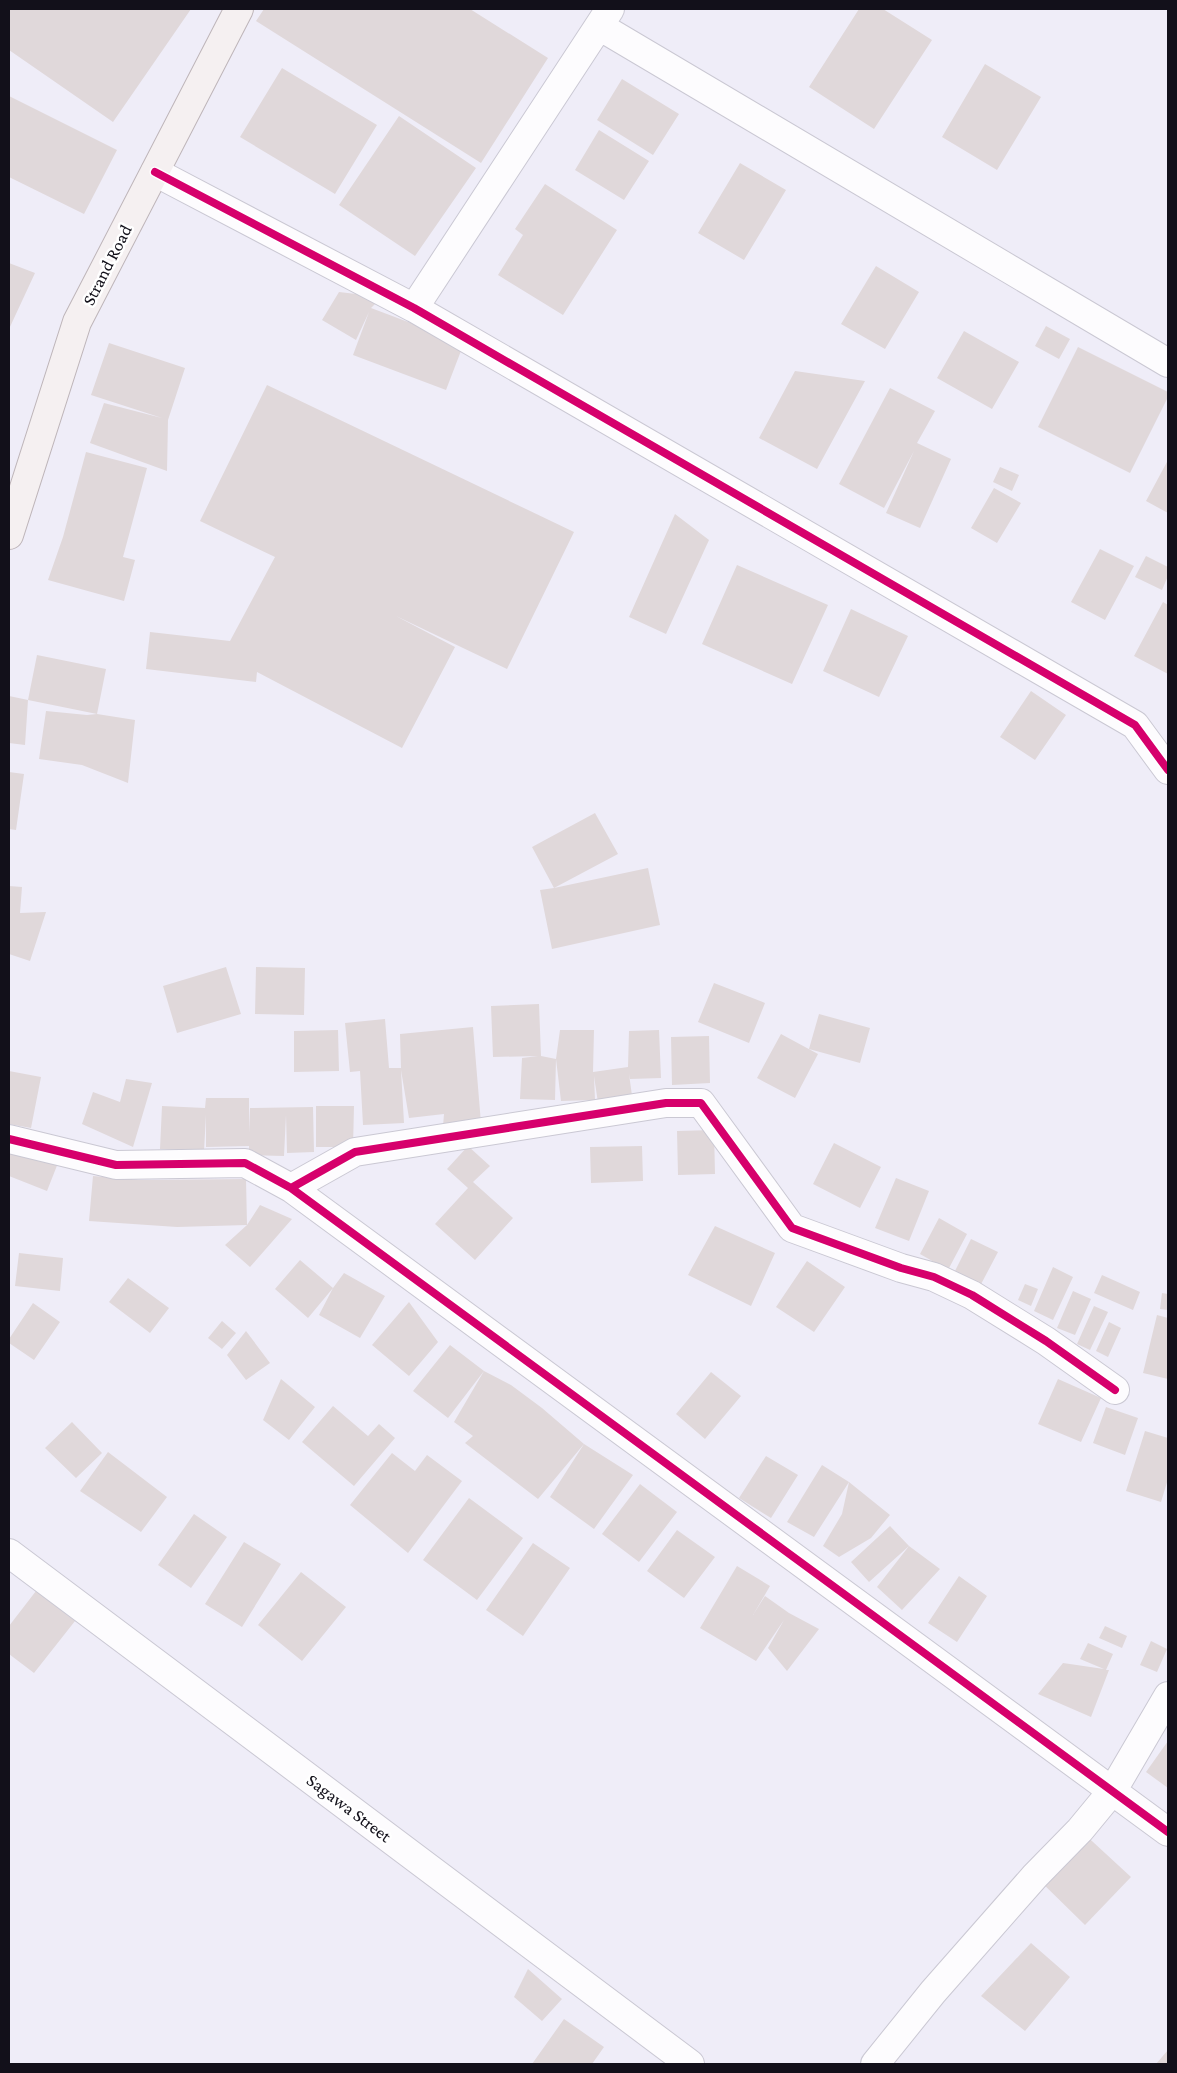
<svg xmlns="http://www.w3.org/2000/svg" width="1177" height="2073" font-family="'Crimson Pro',serif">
<rect width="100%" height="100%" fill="#efedf8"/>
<!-- building -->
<path fill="#e0d8da" d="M9,9H191L113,122L9,50Z
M264,9H470L548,58L481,163L256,21Z
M859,9H883L932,40L874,129L809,87Z
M985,64L1041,97L997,170L942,137Z
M282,68L377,125L335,194L240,137Z
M622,79L679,114L653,155L597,120Z
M9,96L117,150L84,214L9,177Z
M399,116L476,168L415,256L339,205Z
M599,130L649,161L624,200L575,170Z
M740,163L786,190L744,260L698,233Z
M545,184L617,230L563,315L498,275L523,235L515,229Z
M9,263L35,273L9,329Z
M876,266L919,292L885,349L841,324Z
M339,292L382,297L371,308L464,343L446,390L353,355L369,312L356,340L322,320Z
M1046,326L1070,339L1059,359L1035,346Z
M964,331L1019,362L992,409L937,378Z
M109,343L185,368L168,420L167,471L90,443L104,403L162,418L91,395Z
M1078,347L1168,392V397L1130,473L1038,427Z
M795,371L865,381L817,469L759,438Z
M267,385L574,532L507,669L396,616L455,647L402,748L257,672L256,682L146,669L150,632L230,641L275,557L200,521Z
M890,388L935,411L917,443L951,459L920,528L886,513L914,451L884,508L839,484Z
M86,452L147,468L123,557L135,560L124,601L48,580L63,537Z
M1168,460V513L1146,501Z
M1000,467L1019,475L1012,491L993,482Z
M994,488L1021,503L997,543L971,528Z
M675,514L709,540L666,634L629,617Z
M1100,549L1134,566L1105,620L1071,602Z
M1146,556L1168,567V576L1162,590L1135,577Z
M737,565L828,605L792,684L702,644Z
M1163,602L1168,605V674L1134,656Z
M851,609L908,636L879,697L823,671Z
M37,655L106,669L97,714L135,720L128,783L82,765L39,759L46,711L87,715L97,714L28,700L25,745L9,743V696L28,700Z
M1031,691L1066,715L1035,760L1000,737Z
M9,772L24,774L16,830L9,829Z
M595,813L618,854L554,888L648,868L660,925L552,949L540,890L554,888L532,847Z
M9,886L22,887L20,913L46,912L30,961L9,954Z
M226,967L241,1014L177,1033L163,986Z
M256,967L305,968L304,1015L255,1014Z
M714,983L765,1003L749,1043L698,1022Z
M539,1004L541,1056L556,1059L560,1030H594L593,1072L628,1067L629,1031L659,1030L661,1078L630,1079L629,1074L634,1110L600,1116L594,1076L595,1100L561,1101L556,1059L555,1100L520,1099L522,1058L538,1056L493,1057L491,1006Z
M819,1014L870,1028L860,1063L809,1049Z
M385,1019L389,1068H401L400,1034L473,1027L481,1123L443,1126L444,1114L409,1118L401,1070L404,1123L363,1125L360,1071L350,1072L345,1023Z
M338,1030L339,1071L294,1072V1031Z
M781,1034L818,1054L795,1098L757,1078Z
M709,1036L710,1083L672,1085L671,1037Z
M9,1071L41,1077L31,1128L9,1124Z
M126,1079L152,1083L133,1147L82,1124L93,1092L120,1102Z
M206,1098H249V1133L250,1108L313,1107L314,1152L287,1153L286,1115L284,1156L249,1155V1146L206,1147V1115L204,1151L160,1149L162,1106L205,1108Z
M316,1106H354L353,1147H316Z
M714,1130L715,1174L678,1175L677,1131Z
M834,1143L881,1167L860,1208L813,1184Z
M9,1145L58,1163L47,1191L9,1176Z
M468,1146L490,1166L473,1182L513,1218L475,1260L435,1224L468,1188L447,1169Z
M642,1146L643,1181L591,1183L590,1147Z
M93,1176L140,1180L246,1179L247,1225L177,1227L89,1221Z
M896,1178L929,1191L909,1241L875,1228Z
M260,1205L292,1219L250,1267L225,1245L247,1225Z
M939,1218L967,1234L948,1270L920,1254Z
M715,1226L775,1253L751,1306L688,1275Z
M971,1239L998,1252L979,1288L953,1275Z
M19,1253L63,1258L60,1291L15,1286Z
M300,1260L333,1288L344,1273L385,1296L360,1338L319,1315L333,1288L308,1318L275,1289Z
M807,1261L845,1287L814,1332L776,1307Z
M1053,1267L1073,1277L1053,1320L1034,1311Z
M1102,1275L1140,1292L1133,1310L1094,1293Z
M128,1278L169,1308L150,1333L109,1302Z
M1025,1284L1038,1289L1031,1306L1018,1300Z
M1073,1291L1091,1299L1075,1335L1057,1328Z
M1162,1293L1168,1294V1310L1160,1309Z
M409,1302L438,1342L409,1376L372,1345Z
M33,1303L60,1322L34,1360L9,1343V1339Z
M1094,1306L1108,1312L1090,1350L1077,1344Z
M1157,1315L1168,1318V1379L1143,1373Z
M222,1321L236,1333L222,1349L208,1338Z
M1109,1322L1121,1328L1108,1357L1096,1351Z
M246,1331L270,1363L246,1380L227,1355Z
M450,1345L484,1371L511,1385L542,1408L584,1444L538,1499L465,1443L473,1436L454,1422L484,1371L448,1418L413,1391Z
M711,1372L741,1396L705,1439L676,1414Z
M281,1379L315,1407L289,1440L263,1420Z
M1058,1379L1101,1398L1081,1442L1038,1424Z
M333,1406L368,1436L379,1424L395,1438L354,1486L302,1442Z
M1106,1407L1138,1418L1125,1455L1093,1443Z
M72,1422L102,1453L76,1478L45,1448Z
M1145,1431L1168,1438V1479L1161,1502L1126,1491Z
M584,1444L633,1475L594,1529L550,1497Z
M108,1452L167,1497L141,1532L80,1491Z
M392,1453L415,1471L427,1455L462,1481L408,1553L350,1505Z
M766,1456L798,1475L771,1518L739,1498Z
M822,1465L849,1482L814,1537L787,1522Z
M849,1482L890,1515L871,1538L839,1557L823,1546L842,1514Z
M640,1484L677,1512L639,1562L602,1534Z
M469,1498L523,1538L477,1600L423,1560Z
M194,1514L227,1537L191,1588L158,1565Z
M890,1526L909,1546L940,1569L902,1610L877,1587L909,1546L869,1582L851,1562Z
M677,1530L715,1557L684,1598L647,1571Z
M244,1542L281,1564L242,1627L205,1604Z
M533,1543L570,1568L523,1636L486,1610Z
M737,1566L770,1586L753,1615L765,1596L789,1613L819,1629L787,1671L768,1648L784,1620L756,1661L700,1628Z
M301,1572L346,1607L302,1661L258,1625Z
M959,1576L987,1596L957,1642L928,1623Z
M36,1591L75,1621L34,1673L9,1654V1626Z
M1105,1626L1127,1636L1122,1648L1099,1638Z
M1151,1641L1167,1649L1157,1672L1140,1665Z
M1088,1643L1113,1654L1106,1670H1109L1091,1717L1038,1694L1063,1663L1104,1669L1080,1659Z
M1168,1741V1788L1146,1772Z
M1080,1830L1131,1877L1085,1925L1035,1876Z
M1031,1943L1070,1977L1025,2031L981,1996Z
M528,1969L562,1999L542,2021L514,1997Z
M564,2019L604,2047L592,2064H532Z
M1168,2050V2064H1156Z"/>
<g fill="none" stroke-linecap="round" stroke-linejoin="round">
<!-- minor casing -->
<g stroke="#cac8d3" stroke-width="30">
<path id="minor" d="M599,26L1168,363
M155,172L414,308L1135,725L1168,770
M414,308L610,9
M9,1139L116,1165L245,1163L291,1188L355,1152L666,1103H701L792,1228L901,1268L934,1277L972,1295L1046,1341L1115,1390
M291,1188L1168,1832
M9,1553L690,2064
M875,2064L933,1992L1035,1876L1080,1830L1113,1790L1168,1696"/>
</g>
<!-- major casing -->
<g stroke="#beb5b9" stroke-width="30">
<path id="major" d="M9,535L77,322L239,9"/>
</g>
<!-- minor -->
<use href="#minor" stroke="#fdfcfe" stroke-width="28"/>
<!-- major -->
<use href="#major" stroke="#f5f0f1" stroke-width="28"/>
<!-- cycleway casing -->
<g stroke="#fff" stroke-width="11">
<path id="cycleway" d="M155,172L414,308L1135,725L1168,770
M9,1139L116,1165L245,1163L291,1188L355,1152L666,1103H701L792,1228L901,1268L934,1277L972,1295L1046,1341L1115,1390
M291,1188L1168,1832"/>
</g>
<!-- cycleway -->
<use href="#cycleway" stroke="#d6006c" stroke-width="8"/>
</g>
<g text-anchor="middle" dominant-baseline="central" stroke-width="5" stroke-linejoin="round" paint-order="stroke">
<!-- street labels -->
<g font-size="18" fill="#12101a" stroke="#fff">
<text transform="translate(107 265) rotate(-63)">Strand Road</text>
<text transform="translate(349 1808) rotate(37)">Sagawa Street</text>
</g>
</g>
<!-- border -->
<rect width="1177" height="2073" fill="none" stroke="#12101a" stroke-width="20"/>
</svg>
